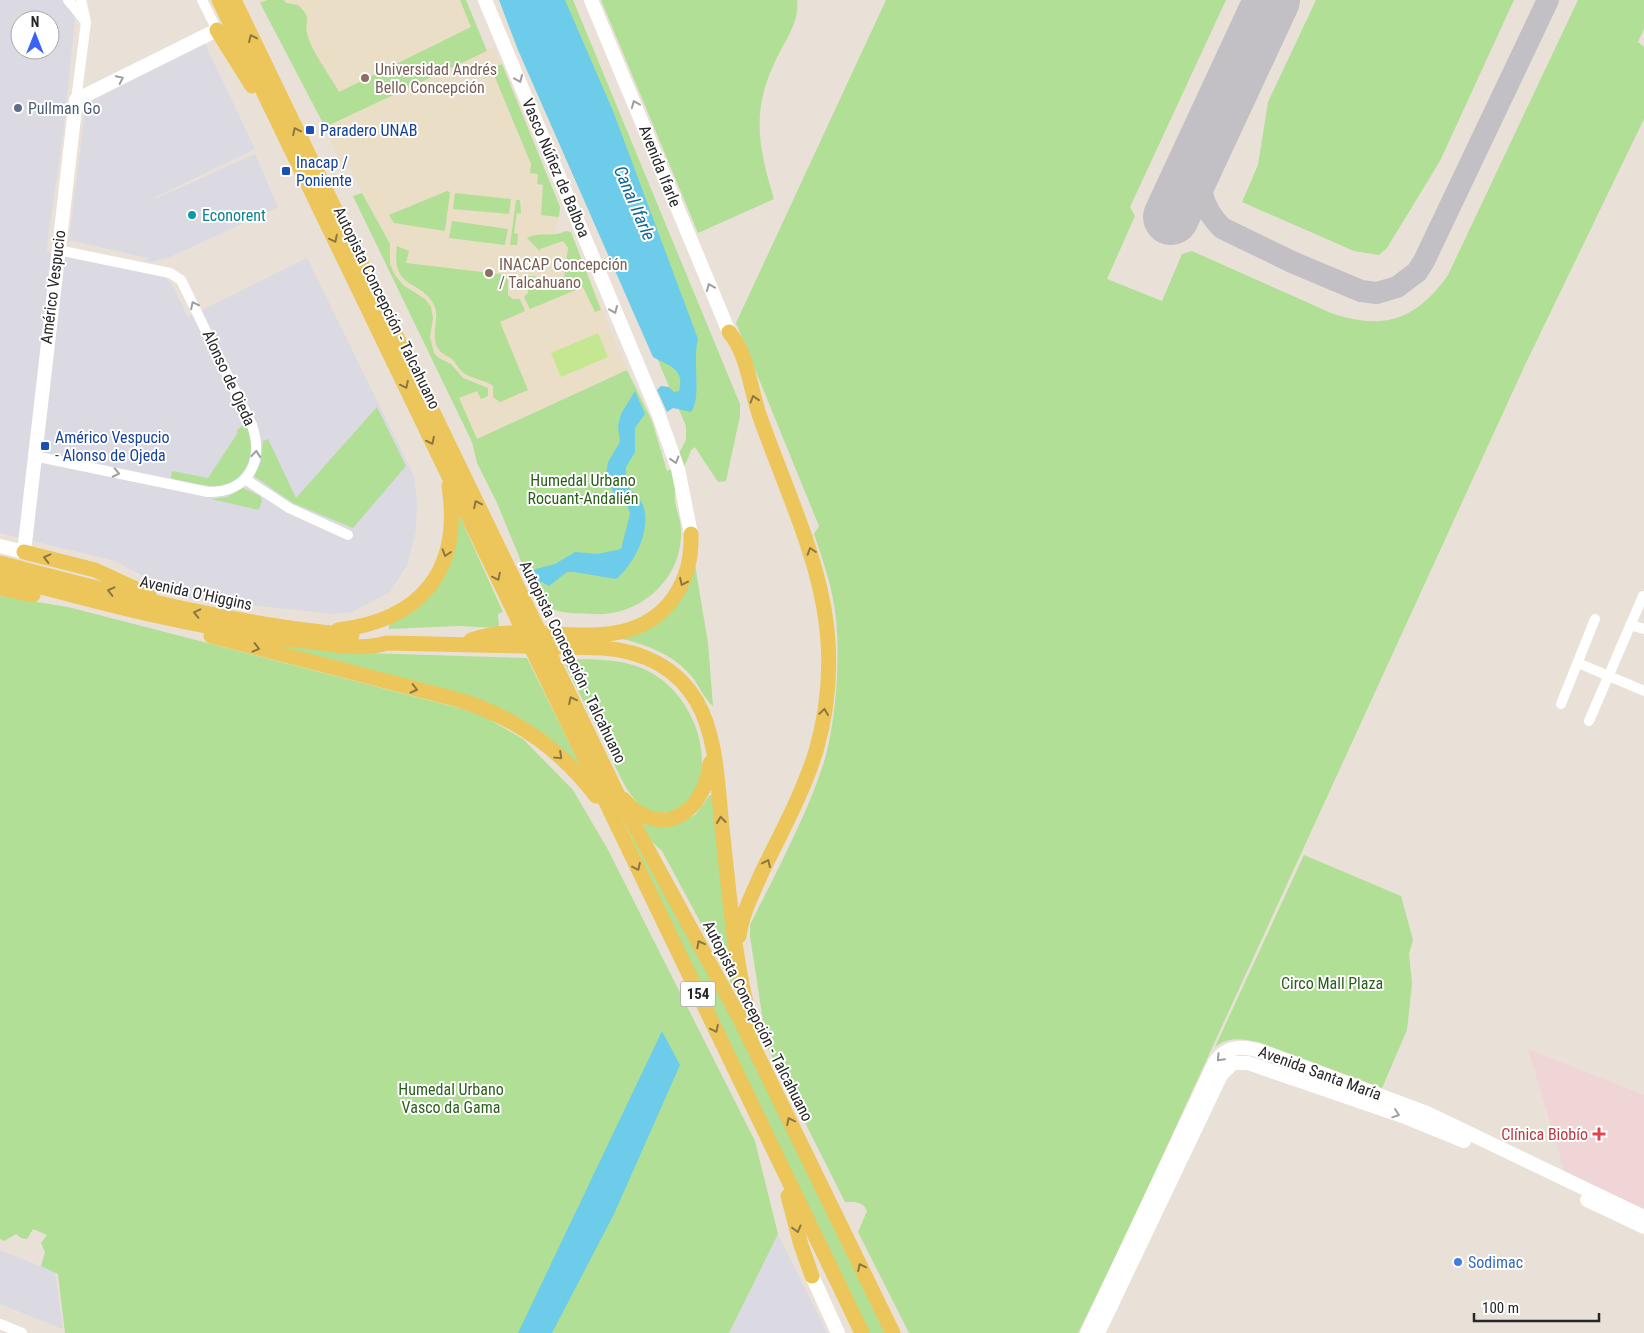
<svg xmlns="http://www.w3.org/2000/svg" width="1644" height="1333" font-family="'Roboto Condensed',sans-serif">
<rect width="100%" height="100%" fill="#e9e1d8"/>
<!-- industrial -->
<path fill="#dbd9e1" fill-rule="evenodd" d="M0,0H67L76,11L63,134L46,252L160,272L171,283L188,317L307,258L414,476L417,502L416,531L407,565L390,592L352,612L334,614L182,598L115,561L0,533ZM20,20H50V50H20Z
M204,42L255,149L156,197L155,199L255,154L278,207L168,258L148,262V258L69,240L85,112L92,101Z
M778,1234L827,1333H729Z
M0,1250L55,1272L63,1329L0,1304Z"/>
<!-- education -->
<path fill="#ebdec7" d="M259,0H466L486,50L495,47L560,207L555,236L571,232L627,370L472,442L353,196L362,192L349,167L343,169L314,104Z"/>
<!-- medical -->
<path fill="#f0d5d7" d="M1528,1049L1644,1095V1210L1565,1173Z"/>
<!-- green -->
<path fill="#b0df95" d="M267,0H284L286,3L298,5C313,19 304,19 307,33C311,51 330,75 339,92L471,27L460,0H466L487,51L325,127L260,3Z
M504,0H573L740,404V416L726,481L718,482L695,447L691,450C687,464 676,478 675,492C673,505 681,517 681,530C683,579 640,617 593,614C571,613 550,615 535,595L497,503L477,463L472,442L353,196L362,193L390,244V264L395,275L403,285L425,299L431,307L433,318L430,337L434,353L439,358L451,364L463,378L488,388V396L481,399L477,391L459,398L477,439L627,370L652,421L667,471L670,470L686,440V426Z
M601,0H797C800,23 783,43 774,64C751,113 759,149 774,199L698,233Z
M886,0H1226L1130,207L1135,216L1107,279L1162,301L1182,254L1192,251L1331,313C1384,331 1416,320 1448,275L1578,0H1644V29L1638,42L1644,47V119L1525,365L1129,1229L1078,1333H909L858,1232L867,1211C863,1201 855,1202 845,1202L767,1047L750,936V925C776,872 806,818 824,762C837,719 842,643 833,599C829,577 821,555 814,534L819,526L736,323Z
M1316,0H1514L1440,161L1387,248L1379,255L1354,251L1242,202L1258,165L1268,102Z
M502,64L560,207L559,217L541,215L543,185L537,184L538,174L530,173L531,164L494,75L485,78L482,73Z
M447,191L450,192L445,231L394,223L389,215Z
M455,193L511,199L509,214L453,209Z
M516,200H520L521,214L517,213L514,233L518,234L517,245H510Z
M452,221L508,229L505,245L449,238Z
M566,231L571,232L601,310L595,312L583,287L530,309L524,297L528,293V276H535L536,280L538,278L553,289L563,286L568,248L563,241L540,249V251L527,238C541,231 550,238 566,231Z
M397,246L409,251L406,263L508,275V295L513,299H520L525,311L500,322L528,390L500,402L493,397V386C485,380 474,379 465,374C459,370 457,364 452,359C448,356 443,355 440,351C428,337 442,318 433,303C419,279 391,290 397,246Z
M377,407L406,466L353,528L293,503L254,476L261,461L263,441L268,439L296,498Z
M245,424C260,449 246,488 213,486C199,485 184,481 171,478L172,471L208,478L237,434V430Z
M243,488L260,496L262,500L259,510L211,499L227,497Z
M457,510L503,612L498,614L499,628L457,626L389,629V625L411,612L425,598Z
M695,565L708,643L713,706C705,700 699,686 693,678C673,653 643,643 613,637L645,628Z
M0,596L68,607L478,713L523,739L573,790L607,848L755,1141L778,1234L729,1333H65L58,1274L41,1266L45,1252L41,1243L47,1235L33,1229L27,1239L21,1238L16,1234L4,1241L0,1239Z
M245,638L364,653L527,658L580,765L578,766L511,715Z
M545,656L710,973L886,1333H867Z
M587,659C607,660 628,661 646,670C686,689 711,741 699,785C691,812 655,823 636,801C623,786 615,766 607,748C592,719 577,689 563,660Z
M710,795H712L736,993L696,914L662,851L652,842L642,823H680L696,814Z
M1304,855L1401,896L1413,940L1409,954L1412,984L1407,1030L1382,1088L1258,1042C1241,1039 1229,1036 1215,1047Z"/>
<!-- pitch -->
<path fill="#c5e791" d="M598,333L608,357L561,377L551,353Z"/>
<!-- water -->
<path fill="#6cccea" d="M499,0H565L613,111L698,339C692,360 702,398 691,412L673,408L667,412L657,390L661,386L669,387L674,392L679,391C685,368 669,366 653,357L518,50Z
M635,391L645,414L635,428V452L626,467L625,483C631,491 639,497 643,505C652,529 634,565 616,579L574,572H567L549,586L542,582L531,585L525,572L555,564L575,552L598,554L621,549L630,514L625,498L615,494L605,480L608,462L620,442L618,426L621,414Z
M662,1031L680,1065L614,1214L552,1333H518Z"/>
<g fill="none" stroke-linecap="round" stroke-linejoin="round">
<!-- taxiway -->
<path stroke="#c2c0c4" stroke-width="22" d="M1202,149C1197,180 1199,205 1222,228L1292,262L1361,291L1377,293L1397,287L1417,272L1424,261L1548,0"/>
<!-- runway -->
<path stroke="#c2c0c4" stroke-width="56" d="M1171,217L1272,0"/>
<!-- street -->
<path stroke="#fff" stroke-width="10" d="M68,0L86,22
M202,0L217,30
M76,100L86,22L81,0
M34,456L208,492C249,492 264,462 252,425L181,280L170,273L58,250
M245,479L289,508L348,535
M1630,625L1644,629
M1578,663L1644,691
M1561,704L1595,619
M1589,721L1643,596
M0,1324L22,1333"/>
<!-- secondary -->
<path stroke="#fff" stroke-width="14" d="M485,0L658,413L678,469L691,534
M591,0L729,332
M0,546L24,552L76,100L217,30
M1587,1200L1644,1227
M812,1276L838,1333
M1087,1333L1215,1062C1228,1044 1246,1046 1264,1052L1427,1113L1644,1217
M1098,1333L1221,1075L1233,1063H1248L1405,1117L1464,1141"/>
<!-- primary -->
<path stroke="#ecc65b" stroke-width="15" d="M219,0L862,1333
M234,0L616,791L739,1017L893,1333
M217,30L252,86
M729,332C749,356 750,391 761,420C803,536 853,623 816,751C803,793 781,833 762,872C753,893 742,913 739,936
M24,552L95,570L149,595
M0,563C116,593 231,625 352,635
M0,576C101,603 200,630 304,641C331,644 361,651 387,643L603,648C642,651 677,667 697,702C717,736 718,789 722,828C730,897 734,966 754,1033
M0,588L33,595
M338,630C421,620 462,571 449,486
M211,636L459,700C514,717 561,750 596,796
M471,640C533,617 618,661 668,605C686,584 692,561 691,534
M623,799C661,842 705,813 710,763
M788,1196L801,1245L812,1276"/>
</g>
<!-- one-way arrows -->
<defs><path id="oneway-chevron" d="M-2-3.5L2.5 0L-2 3.5" fill="none" stroke-width="1.6" stroke-linecap="round" stroke-linejoin="round" transform="scale(1.25)"/></defs>
<g stroke="#8a7641">
<use href="#oneway-chevron" transform="translate(252 38) rotate(-115)"/>
<use href="#oneway-chevron" transform="translate(296 131) rotate(-116)"/>
<use href="#oneway-chevron" transform="translate(334 239) rotate(64)"/>
<use href="#oneway-chevron" transform="translate(405 385) rotate(64)"/>
<use href="#oneway-chevron" transform="translate(754 399) rotate(-107)"/>
<use href="#oneway-chevron" transform="translate(431 441) rotate(64)"/>
<use href="#oneway-chevron" transform="translate(477 504) rotate(-116)"/>
<use href="#oneway-chevron" transform="translate(811 551) rotate(-108)"/>
<use href="#oneway-chevron" transform="translate(446 553) rotate(108)"/>
<use href="#oneway-chevron" transform="translate(47 558) rotate(-166)"/>
<use href="#oneway-chevron" transform="translate(497 577) rotate(64)"/>
<use href="#oneway-chevron" transform="translate(683 582) rotate(115)"/>
<use href="#oneway-chevron" transform="translate(111 591) rotate(-166)"/>
<use href="#oneway-chevron" transform="translate(197 613) rotate(-167)"/>
<use href="#oneway-chevron" transform="translate(256 648) rotate(14)"/>
<use href="#oneway-chevron" transform="translate(414 689) rotate(14)"/>
<use href="#oneway-chevron" transform="translate(572 700) rotate(-116)"/>
<use href="#oneway-chevron" transform="translate(824 712) rotate(-82)"/>
<use href="#oneway-chevron" transform="translate(559 756) rotate(43)"/>
<use href="#oneway-chevron" transform="translate(721 820) rotate(-96)"/>
<use href="#oneway-chevron" transform="translate(767 863) rotate(-65)"/>
<use href="#oneway-chevron" transform="translate(637 867) rotate(64)"/>
<use href="#oneway-chevron" transform="translate(700 944) rotate(-118)"/>
<use href="#oneway-chevron" transform="translate(715 1029) rotate(64)"/>
<use href="#oneway-chevron" transform="translate(790 1121) rotate(-116)"/>
<use href="#oneway-chevron" transform="translate(797 1229) rotate(75)"/>
<use href="#oneway-chevron" transform="translate(861 1267) rotate(-116)"/>
</g>
<g stroke="#9e9e9e">
<use href="#oneway-chevron" transform="translate(120 79) rotate(-26)"/>
<use href="#oneway-chevron" transform="translate(519 79) rotate(67)"/>
<use href="#oneway-chevron" transform="translate(635 104) rotate(-112)"/>
<use href="#oneway-chevron" transform="translate(710 287) rotate(-112)"/>
<use href="#oneway-chevron" transform="translate(194 305) rotate(-116)"/>
<use href="#oneway-chevron" transform="translate(614 310) rotate(67)"/>
<use href="#oneway-chevron" transform="translate(256 454) rotate(-85)"/>
<use href="#oneway-chevron" transform="translate(675 460) rotate(73)"/>
<use href="#oneway-chevron" transform="translate(116 473) rotate(12)"/>
<use href="#oneway-chevron" transform="translate(1220 1058) rotate(133)"/>
<use href="#oneway-chevron" transform="translate(1396 1114) rotate(19)"/>
</g>
<!-- markers -->
<g fill="#8d6e63" stroke="#fff" stroke-width="2">
<circle cx="365" cy="78" r="5"/>
<circle cx="489" cy="273" r="5"/>
</g>
<circle fill="#5c6f8a" stroke="#fff" stroke-width="2" cx="18" cy="108" r="5"/>
<g fill="#1a4fb4" stroke="#fff" stroke-width="2">
<rect x="305" y="125" width="10" height="10" rx="2.5"/>
<rect x="281" y="166" width="10" height="10" rx="2.5"/>
<rect x="40" y="441" width="10" height="10" rx="2.5"/>
</g>
<circle fill="#0f9aa8" stroke="#fff" stroke-width="2" cx="192" cy="215" r="5"/>
<path fill="#e0444e" stroke="#fff" stroke-width="2" d="M1596.5 1126.5h5v5h5v5h-5v5h-5v-5h-5v-5h5z"/>
<circle fill="#3f7fe0" stroke="#fff" stroke-width="2" cx="1458" cy="1262" r="5"/>
<g text-anchor="middle" dominant-baseline="central" stroke-width="4" stroke-linejoin="round" paint-order="stroke">
<!-- shield labels -->
<rect fill="#fff" stroke="#686868" stroke-width="1" x="680.5" y="981.5" width="35" height="25" rx="4"/>
<g font-size="15" font-weight="bold" fill="#272727">
<text x="698" y="994">154</text>
</g>
<!-- education labels -->
<g font-size="16" fill="#785e54" stroke="#fff" text-anchor="start">
<text x="375" y="69">Universidad Andrés<tspan x="375" dy="18">Bello Concepción</tspan></text>
<text x="499" y="264">INACAP Concepción<tspan x="499" dy="18">/ Talcahuano</tspan></text>
</g>
<!-- service labels -->
<g font-size="16" fill="#4e5e75" stroke="#fff" text-anchor="start">
<text x="28" y="108">Pullman Go</text>
</g>
<!-- transit labels -->
<g font-size="16" fill="#164399" stroke="#fff" text-anchor="start">
<text x="320" y="130">Paradero UNAB</text>
<text x="296" y="162">Inacap /<tspan x="296" dy="18">Poniente</tspan></text>
<text x="55" y="437">Américo Vespucio<tspan x="55" dy="18">- Alonso de Ojeda</tspan></text>
</g>
<!-- street labels -->
<g font-size="16" fill="#272727" stroke="#fff">
<text transform="translate(660 166) rotate(68)">Avenida Ifarle</text>
<text transform="translate(556 168) rotate(67)">Vasco Núñez de Balboa</text>
<text transform="translate(53 287) rotate(-83)">Américo Vespucio</text>
<text transform="translate(387 308) rotate(64)">Autopista Concepción - Talcahuano</text>
<text transform="translate(229 378) rotate(65)">Alonso de Ojeda</text>
<text transform="translate(196 593) rotate(12)">Avenida O'Higgins</text>
<text transform="translate(573 662) rotate(64)">Autopista Concepción - Talcahuano</text>
<text transform="translate(758 1021) rotate(63)">Autopista Concepción - Talcahuano</text>
<text transform="translate(1320 1073) rotate(20)">Avenida Santa María</text>
</g>
<!-- culture labels -->
<g font-size="16" fill="#0d838f" stroke="#fff" text-anchor="start">
<text x="202" y="215">Econorent</text>
</g>
<!-- park labels -->
<g font-size="16" fill="#2b601b" stroke="#fff">
<text x="583" y="480">Humedal Urbano<tspan x="583" dy="18">Rocuant-Andalién</tspan></text>
<text x="1332" y="983">Circo Mall Plaza</text>
<text x="451" y="1089">Humedal Urbano<tspan x="451" dy="18">Vasco da Gama</tspan></text>
</g>
<!-- health labels -->
<g font-size="16" fill="#be3a42" stroke="#fff" text-anchor="end">
<text x="1588" y="1134">Clínica Biobío</text>
</g>
<!-- shop labels -->
<g font-size="16" fill="#366cbe" stroke="#fff" text-anchor="start">
<text x="1468" y="1262">Sodimac</text>
</g>
<!-- water labels -->
<g font-size="18" font-style="italic" fill="#116891" stroke="#fff">
<text transform="translate(635 203) rotate(67)">Canal Ifarle</text>
</g>
</g>
<!-- north arrow -->
<g transform="translate(35 35)"><circle r="24" fill="#ffffff" stroke="#a9a9a9"/>
<path d="M0-4L9 19L0 12L-9 19Z" fill="#3a62f4"/>
<text y="-8" font-size="14" font-weight="bold" text-anchor="middle" fill="#272727">N</text>
</g>
<!-- scale -->
<path d="M1474 1313v8h125v-8" fill="none" stroke="#272727" stroke-width="2.5"/>
<text x="1482" y="1313" font-size="15" fill="#272727" stroke="#ffffff" stroke-width="4" paint-order="stroke">100 m</text>
</svg>
